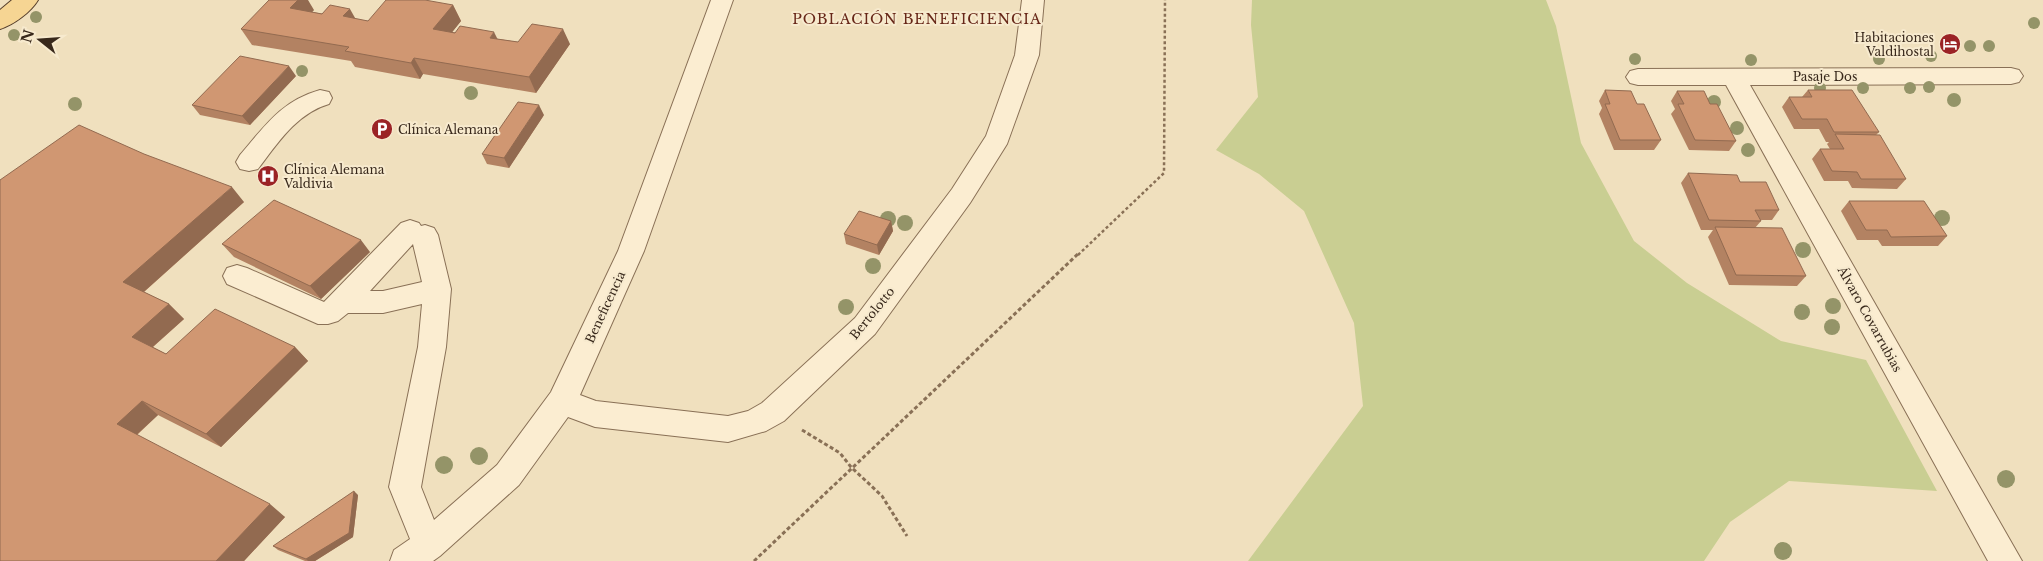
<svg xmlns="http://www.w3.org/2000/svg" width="2043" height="561" font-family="'Libre Baskerville',serif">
<rect width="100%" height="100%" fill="#f0e0be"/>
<!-- green -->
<path fill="#c9ce92" d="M1252,0H1546L1556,26L1581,143L1634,241L1687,283L1781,341L1866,360L1937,491L1789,481L1730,522L1704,561H1248L1363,406L1354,323L1304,211L1259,174L1216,150L1258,97L1251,25Z"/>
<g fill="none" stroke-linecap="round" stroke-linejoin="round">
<!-- minor casing -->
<g stroke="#897056" stroke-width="2">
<path id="minor" d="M711,0H733L644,251L580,395L596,401L728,416L748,411L762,403L855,318L952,189L986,136L1015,55L1022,0H1044L1039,55L1007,144L970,203L875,334L784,421L766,431L728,442L595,427L568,417L519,485L440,556L433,561H390L394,550L410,539L389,487L418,347L422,304L383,313H348L338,321L328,324H318L227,284L223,276L227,268L237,265L247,268L324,302L401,223L410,220L419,223L421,226L425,225L434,228L438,235L451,289L446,347L421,487L434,520L497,465L551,392L618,251ZM413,244L422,282L383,291H370Z
M2011,68L2019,70L2023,76L2019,82L2011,84L1750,85L2022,561H1988L1726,85H1638L1630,83L1626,77L1630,71L1638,69Z
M320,90L329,92L332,98L329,104C297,113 277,144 258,169L249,171L240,169L236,162L240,155C265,126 281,101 320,90Z"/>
</g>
<!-- major casing -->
<g stroke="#563e2b" stroke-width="2">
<path id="major" d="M12,0H38C31,12 13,25 0,29V10Z"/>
</g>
<!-- path-far1 -->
<path stroke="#897056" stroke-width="2.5" stroke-dasharray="3 2.5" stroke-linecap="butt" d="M1078,255L1164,173L1165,0"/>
<!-- path -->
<path stroke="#897056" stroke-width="3" stroke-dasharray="4 2.5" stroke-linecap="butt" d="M802,430L840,453L851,467L882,496L907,536
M754,561L1079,253"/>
<!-- minor -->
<use href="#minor" fill="#fbedd1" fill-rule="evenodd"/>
<!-- major -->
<use href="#major" fill="#f6d593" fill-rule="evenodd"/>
</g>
<!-- trees -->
<g fill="#949468">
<circle cx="36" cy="17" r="6"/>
<circle cx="2034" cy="23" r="6"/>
<circle cx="14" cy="35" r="6"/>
<circle cx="1970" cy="46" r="6"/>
<circle cx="1989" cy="46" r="6"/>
<circle cx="1931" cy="56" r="6"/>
<circle cx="1635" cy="59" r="6"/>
<circle cx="1879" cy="59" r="6"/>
<circle cx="1751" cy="60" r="6"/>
<circle cx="302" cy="71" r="6"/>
<circle cx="1929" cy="87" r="6"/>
<circle cx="1820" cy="88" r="6"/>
<circle cx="1863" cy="88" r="6"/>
<circle cx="1910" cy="88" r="6"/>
<circle cx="471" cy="93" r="7"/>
<circle cx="1954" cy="100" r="7"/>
<circle cx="1714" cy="102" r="7"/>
<circle cx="75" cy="104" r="7"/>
<circle cx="1737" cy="128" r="7"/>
<circle cx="1748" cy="150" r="7"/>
<circle cx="1942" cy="218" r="8"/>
<circle cx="888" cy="219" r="8"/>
<circle cx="905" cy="223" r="8"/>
<circle cx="1803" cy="250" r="8"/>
<circle cx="873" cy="266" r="8"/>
<circle cx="1833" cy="306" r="8"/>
<circle cx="846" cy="307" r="8"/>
<circle cx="1802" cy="312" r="8"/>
<circle cx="1832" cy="327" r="8"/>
<circle cx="479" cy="456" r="9"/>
<circle cx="444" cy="465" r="9"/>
<circle cx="2006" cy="479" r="9"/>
<circle cx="1783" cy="551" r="9"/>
</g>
<!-- wall -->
<path fill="#b38262" d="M453,5L461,21L452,32L518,42L570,44L536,93L423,74L420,79L355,67L351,61L252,45L241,29L314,10L312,12L368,21Z
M296,76L250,125L200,115L192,105Z
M1605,90L1637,104L1661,140L1654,150H1614L1599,114L1602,108L1599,101Z
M1808,90L1879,132L1876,135L1906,179L1897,189L1852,188L1848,181H1824L1812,159L1820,149H1830L1827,144L1829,142H1826L1819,129H1794L1782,107L1789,97H1802Z
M1677,91L1710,104L1736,141L1729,151L1689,150L1671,114L1675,109L1671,101Z
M544,115L509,168L487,164L482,154Z
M1688,173L1740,182L1779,210L1772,220H1760L1761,221L1755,228L1806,276L1797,286L1729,285L1708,237L1713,230H1701L1681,183Z
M0,180L244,202L144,292L169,304L184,319L153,347L166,354L295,347L308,361L221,447L158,415L137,435L285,517L244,561H0Z
M1849,201L1947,236L1938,246H1882L1878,240H1857L1841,211Z
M891,221L893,231L879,255L846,244L844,234Z
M222,244L370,252L321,299L234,257Z
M358,495L353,537L315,561H305L278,550L273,546Z"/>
<!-- shaded-wall -->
<path fill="#926a50" d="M298,0H308L314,10L300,24L290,8Z
M453,5L461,21L442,45L433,29Z
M350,9L359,25L343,16Z
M563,29L570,44L536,93L529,77Z
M494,32L502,48L490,38Z
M414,58L423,74L420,79L411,63Z
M289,66L296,76L250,125L242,116Z
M539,105L544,115L509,168L504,158Z
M232,187L244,202L138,297L123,282Z
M891,221L893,231L879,255L877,245Z
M361,240L370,252L321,299L310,286Z
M169,304L184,319L148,351L132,337Z
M295,347L308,361L221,447L206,434Z
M142,401L158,415L134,437L117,424Z
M354,491L358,495L353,537L315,561H308L306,559Z
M270,504L285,517L244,561H216Z"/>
<!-- building -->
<path fill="#d09772" stroke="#926a50" d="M269,0H298L290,8L322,14L330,5L350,9L343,16L368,21L386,0H425L453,5L433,29L455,33L460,26L494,32L490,38L518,42L532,24L563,29L529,77L414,58L411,63L345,51L349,47L241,29Z
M240,56L289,66L242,116L192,105Z
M1605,90L1631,91L1637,104H1644L1661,140H1620L1605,104H1610Z
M1808,90H1852L1879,132H1834L1827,119H1802L1789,97H1812Z
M1677,91H1704L1710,104H1717L1736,141L1695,140L1678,104H1684Z
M518,102L539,105L504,158L482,154Z
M79,125L144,154L232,187L123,282L169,304L132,337L166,354L215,309L295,347L206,434L142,401L117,424L270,504L216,561H0V180Z
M1835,134L1880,135L1906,179H1861L1857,172L1832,171L1820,149H1844Z
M1688,173L1737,175L1740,182H1766L1779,210H1755L1761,221L1709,220Z
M274,200L361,240L310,286L222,244Z
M1849,201H1924L1947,236L1891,237L1887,230H1866Z
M859,211L891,221L877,245L844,234Z
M1715,227L1782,228L1806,276L1736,275Z
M354,491L349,533L306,559L273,546Z"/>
<!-- icons -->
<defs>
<g id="hotel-disc" transform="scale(1.125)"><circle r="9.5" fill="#9b2326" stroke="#f7eace"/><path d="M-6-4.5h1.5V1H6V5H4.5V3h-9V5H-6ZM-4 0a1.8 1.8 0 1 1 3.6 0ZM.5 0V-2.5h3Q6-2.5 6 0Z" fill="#fff"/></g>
<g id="parking-disc" transform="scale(1.125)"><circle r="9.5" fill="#9b2326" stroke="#f7eace"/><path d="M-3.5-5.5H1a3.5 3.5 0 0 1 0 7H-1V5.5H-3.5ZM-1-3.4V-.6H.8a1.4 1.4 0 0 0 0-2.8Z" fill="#fff"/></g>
<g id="hospital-disc" transform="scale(1.125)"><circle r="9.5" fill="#9b2326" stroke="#f7eace"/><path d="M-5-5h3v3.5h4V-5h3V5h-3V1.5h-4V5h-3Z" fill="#fff"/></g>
</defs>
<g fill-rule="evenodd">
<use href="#hotel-disc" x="1950" y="44"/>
<use href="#parking-disc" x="382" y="129"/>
<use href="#hospital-disc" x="268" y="176"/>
</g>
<g text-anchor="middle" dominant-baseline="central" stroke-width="4" stroke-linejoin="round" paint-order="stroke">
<!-- poi labels -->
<g font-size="12" fill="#38281b" stroke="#f7eace" text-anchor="start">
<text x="1934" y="37" text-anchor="end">Habitaciones<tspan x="1934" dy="14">Valdihostal</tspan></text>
<text x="398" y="129">Clínica Alemana</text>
<text x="284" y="169">Clínica Alemana<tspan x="284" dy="14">Valdivia</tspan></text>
</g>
<!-- street labels -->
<g font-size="12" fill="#38281b" stroke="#f7eace">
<text x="1825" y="76">Pasaje Dos</text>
<text transform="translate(605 307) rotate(-65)">Beneficencia</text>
<text transform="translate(872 313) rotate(-51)">Bertolotto</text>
<text transform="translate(1870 319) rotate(61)">Álvaro Covarrubias</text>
</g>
<!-- neighbourhood labels -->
<g font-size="14" letter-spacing="1" fill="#672718" stroke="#f7eace">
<text x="917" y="19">POBLACIÓN BENEFICIENCIA</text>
</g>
</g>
<!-- north arrow -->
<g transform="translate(40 40) rotate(287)" stroke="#f7eace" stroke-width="4" paint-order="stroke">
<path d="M0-4L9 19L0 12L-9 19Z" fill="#38281b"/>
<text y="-8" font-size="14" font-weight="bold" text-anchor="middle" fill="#38281b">N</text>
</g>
</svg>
